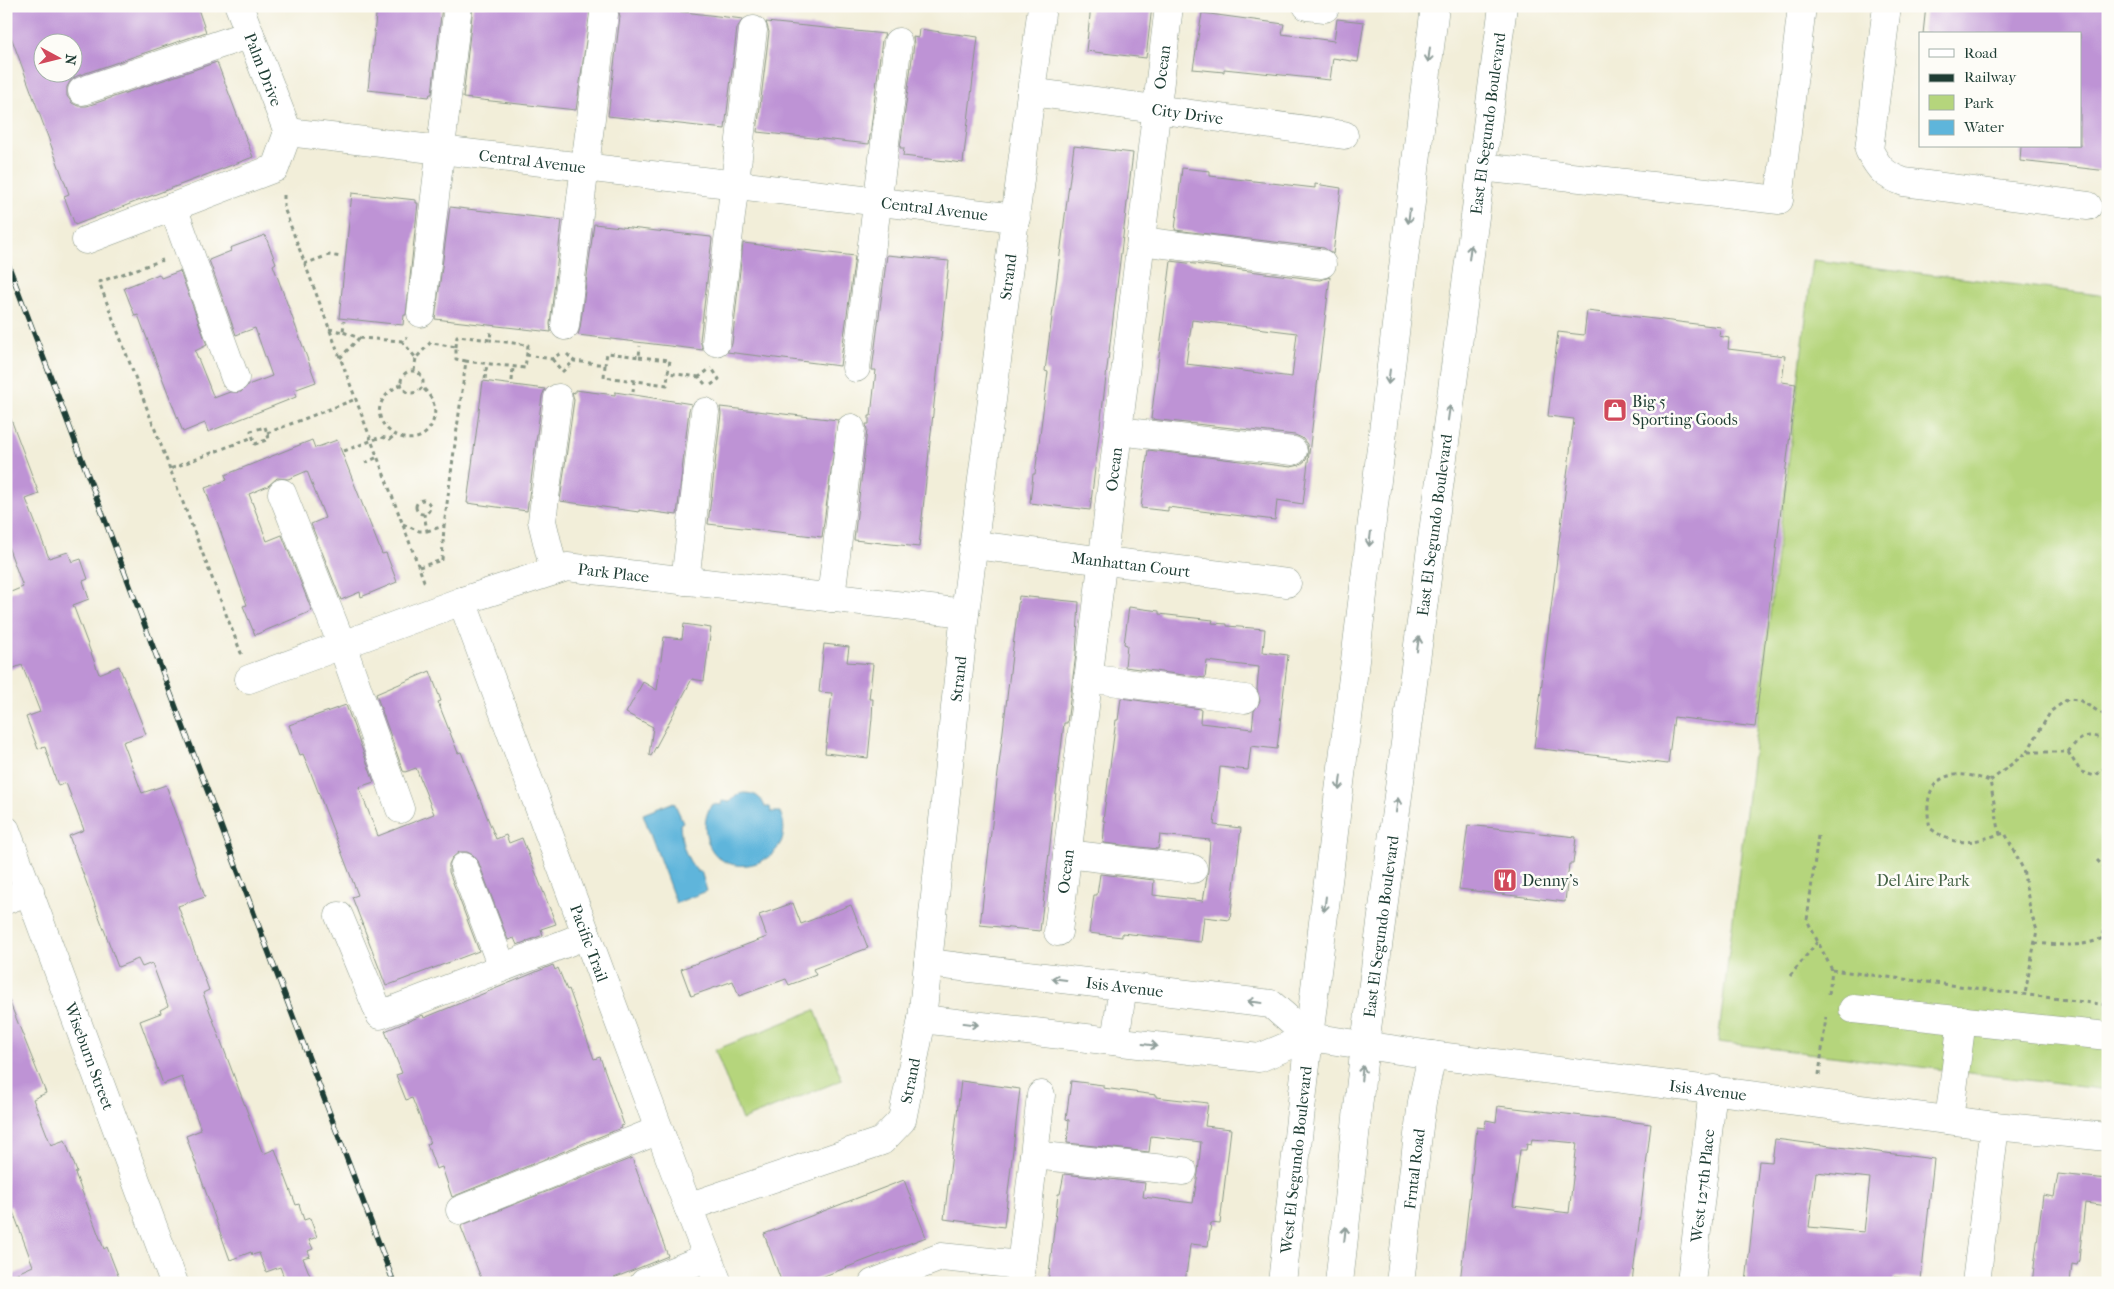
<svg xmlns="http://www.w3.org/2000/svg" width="2114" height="1289" font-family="'IM FELL French Canon',serif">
<rect width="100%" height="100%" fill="#fdfcf7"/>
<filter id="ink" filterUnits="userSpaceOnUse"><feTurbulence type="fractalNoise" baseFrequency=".02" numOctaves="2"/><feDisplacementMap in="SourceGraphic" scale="10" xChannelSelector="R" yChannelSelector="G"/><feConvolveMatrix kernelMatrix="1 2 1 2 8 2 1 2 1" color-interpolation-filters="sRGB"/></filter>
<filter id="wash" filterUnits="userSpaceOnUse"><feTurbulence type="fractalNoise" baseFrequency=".0096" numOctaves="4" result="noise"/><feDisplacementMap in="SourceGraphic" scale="20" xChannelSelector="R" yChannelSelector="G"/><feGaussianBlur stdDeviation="1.12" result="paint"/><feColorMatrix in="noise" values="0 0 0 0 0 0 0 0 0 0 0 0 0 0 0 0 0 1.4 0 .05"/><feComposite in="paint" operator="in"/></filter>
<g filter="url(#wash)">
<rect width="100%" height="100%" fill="#f2eed9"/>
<!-- green -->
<path fill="#b5d57c" stroke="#6a8958" d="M1813,260L2108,296V1090L1718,1042Z
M815,1010L842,1080L742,1120L715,1050Z"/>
<!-- water -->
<path fill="#5eb5db" stroke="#3e7988" d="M743,793C754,793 761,796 765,807H770L771,812H780C803,864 715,890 706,834C704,823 706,813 712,804L721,805L722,801L730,802L737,795Z
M674,802L683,822L680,824C681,842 685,858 698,872L701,871L707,891L676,903L643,814Z"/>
<g id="blocks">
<!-- building -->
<path fill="#be93d5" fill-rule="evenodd" d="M6,6H197L206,32L77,76L71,80L67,87V96L72,103L78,106H87L217,62L253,157L75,225L64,196L69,194L6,23ZM42,42H72V72H42Z
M377,6H442L432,94H430L429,97L368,90Z
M473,6H591L576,110L463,98Z
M617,6H633L743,19L737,28L725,129L608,116L620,16Z
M1091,6H1152L1146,58L1086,51Z
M1926,6H2108V171L2020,161L2021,146H2080V34H1923Z
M1202,13L1284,24L1282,34L1334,41L1337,19L1364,22L1358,62L1333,58L1330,80L1224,69V72L1193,69Z
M766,22L885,34L882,40L869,144L757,132L769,32Z
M919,29L978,37L963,163L903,156L904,148H900L914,44L913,37L918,38Z
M1074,146L1133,153L1090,510L1030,503L1033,474H1035L1048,372L1045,371Z
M1182,168L1210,171V176L1315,188V184L1341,188L1333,254L1324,248L1175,230Z
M352,193L416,200V203H418L406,315H404L403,325L339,318Z
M450,207L562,220L550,324L551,332L435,319Z
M594,224L711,237L712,239L700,340L703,350L578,335L580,328Z
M265,235L276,263L273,265L316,382L294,390L296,397L208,432L205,423L183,432L138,315L135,316L124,288L159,274L161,278L180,271L207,345L195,351L214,398L230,392H241L248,385L272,376L255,328L236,335L209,260L231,251L230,248Z
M743,243L855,256L840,366L727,352L732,344Z
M887,255L949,261L919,547L854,540L867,430L866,424H869V416H871L876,370H872Z
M1171,261L1320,280L1330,277L1303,504L1277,500L1275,520L1168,507V511L1141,508L1148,450L1291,467L1300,465L1306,460L1308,453L1307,444L1302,438L1295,435L1151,419ZM1192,320L1297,333L1292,377L1186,364Z
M1587,311L1721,327L1719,336L1729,338L1728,349L1785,356L1782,382L1796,384L1755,727L1674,717L1668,764L1534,748L1574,419L1548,416L1558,332L1584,335Z
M483,381L545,389L542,396L527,511L467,503Z
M575,390L615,395V392L692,404L689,410L677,515L639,510V512L560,501L574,400L572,392L575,393Z
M720,407L838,420L822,537L708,524L721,414Z
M6,414H9L39,494L26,499L49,558L68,552L72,562L81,559L88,579L83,581L89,599L73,605L99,674L119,666L146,734L123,742L142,793L166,785L185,838L205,897L178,906L209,990L203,993L263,1154L275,1149L296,1205L299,1204L304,1220L310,1218L317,1237L309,1240L313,1249L308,1251L310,1256L303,1258L313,1283H286L280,1267L266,1272L259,1253L252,1255L251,1252L230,1260L186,1136L201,1130L182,1077L163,1084L140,1021L161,1013L160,1010L168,1006L152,963L142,967L138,959L118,967L69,836L84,830L66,783L58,786L45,747L38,749L26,717L40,712L22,665L6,671V594L23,587L6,541Z
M312,440L315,448L337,440L382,554L386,553L397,582L361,597L360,592L341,600L311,524L325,518L307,471L288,479L277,478L268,486L249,494L267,541L282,535L312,611L255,635L243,606L247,605L205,488L227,480L225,475Z
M1019,596L1079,602L1076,654L1067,723H1064L1040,931L980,925Z
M1129,607L1159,611V614L1213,620L1212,623L1227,624V626L1265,629L1263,652L1288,655L1277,749L1251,746L1248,770L1220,767L1214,825L1241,828L1230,920L1204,917L1201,942L1122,933V937L1089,933L1094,895H1097L1100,874L1154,880L1153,895L1203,901L1208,871L1210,840L1160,835L1158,849L1103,843L1105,821H1103L1116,720H1118L1121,698L1201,709L1200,723L1252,729L1254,711L1260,701L1257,689L1259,667L1207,661L1205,678L1125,667L1127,645L1124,644Z
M684,624L711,628L704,681L692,679L651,756L649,755L653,727L626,713L643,682L657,690L664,637L682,639Z
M824,644L849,647L847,662L873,664L869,699H873L872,718L868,758L825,753L832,693L819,692Z
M430,671L441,701L438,702L458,753L461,752L496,839L506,835L509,843L522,838L556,924L541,929L543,935L517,945L514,938L508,940L478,861L473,855L467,852H459L452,858L449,864V872L479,951L386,986L352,897L358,895L309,768L303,754L300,755L289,725L346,705L374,782L359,787L378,836L434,814L416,768L405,772L403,771L376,694Z
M1468,825L1576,837L1573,864H1569L1565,902L1459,889Z
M793,903L801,924L851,905L868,948L813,969L816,975L789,985L786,979L739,996L733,981L691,996L681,969L767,937L759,915Z
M553,965L555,970L558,968L567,990L569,989L594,1059L600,1057L624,1125L620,1126L621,1128L452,1197L442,1167L436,1169L427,1144L430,1143L412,1098L406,1100L396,1075L402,1073L385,1031L423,1015L424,1018Z
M8,998L46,1093L33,1099L51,1145L65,1140L77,1172L75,1173L104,1249L107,1247L121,1283H6V1278L33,1266L11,1206L6,1208V999Z
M961,1081L1020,1089L1004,1227L944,1219Z
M1071,1081L1103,1085V1088L1156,1095V1097L1208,1103L1205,1126L1231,1129L1220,1224L1211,1223L1208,1246L1191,1244L1190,1246L1185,1283H1048L1058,1194H1060L1064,1174L1145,1183L1143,1197L1193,1203L1198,1173L1201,1142L1151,1136L1149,1152L1067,1143L1069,1120L1066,1119Z
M1498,1106L1651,1124L1632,1283H1460L1477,1127L1485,1128L1486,1120L1496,1122ZM1532,1139L1577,1143L1569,1213L1513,1206L1520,1150H1526L1527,1144L1531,1145Z
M1775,1139L1934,1159L1921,1280L1894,1277V1283H1746L1759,1161L1772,1162ZM1816,1172L1870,1178L1864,1232L1809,1227Z
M632,1158L668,1256L614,1278L616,1283H483L461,1227L462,1225Z
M2058,1174L2108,1179V1206L2085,1203L2079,1260L2077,1265L2072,1264L2070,1283H2032L2043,1195L2054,1197Z
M904,1180L926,1237L806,1283H782L764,1234Z"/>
</g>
</g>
<g filter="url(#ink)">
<use href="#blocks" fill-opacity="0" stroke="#889686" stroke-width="1"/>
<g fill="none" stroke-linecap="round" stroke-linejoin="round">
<!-- minor casing -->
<g stroke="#889686" stroke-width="29">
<g id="minor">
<path id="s1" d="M239,6L288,132"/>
<path d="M1307,6L1325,8"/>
<path d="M1887,6L1869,150C1879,169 1884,175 1904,182L2088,206"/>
<path d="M82,91L250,34"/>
<path id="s2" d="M1031,92L1344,135"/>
<path id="s3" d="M288,132L1016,218"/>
<path d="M1481,167L1779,200L1802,6"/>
<path d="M173,207L235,378"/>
<path d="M86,240L275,168L288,132"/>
<path d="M1141,241L1322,264"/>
<path d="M421,313L458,6"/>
<path d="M565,326L604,14"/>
<path d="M716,342L753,30"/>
<path d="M856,368L898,42"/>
<path d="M1118,431L1293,451"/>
<path d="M282,493L342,645L400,809"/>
<path id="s4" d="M974,545L1287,583"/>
<path d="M554,571L542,521L558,398"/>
<path d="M685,581L705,412"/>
<path d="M831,598L851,428"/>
<path id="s5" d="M462,601L688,1207L718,1283"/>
<path d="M1088,678L1245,699"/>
<path id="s6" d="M249,679L462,601L567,567L965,613"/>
<path id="s7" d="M6,830L174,1283"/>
<path d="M1067,854L1193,869"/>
<path d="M464,867L502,967"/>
<path d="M6,900L30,891"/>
<path d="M339,916L380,1015L587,935"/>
<path id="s8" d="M1058,932L1169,6"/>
<path id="s9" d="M928,963L1271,1004L1309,1037"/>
<path d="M1853,1009L2108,1036"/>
<path id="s10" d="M922,1019L1259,1058L1309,1037L1432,1055L1995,1126L2108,1137"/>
<path d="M1115,1041L1123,986"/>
<path d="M1949,1120L1962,1020"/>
<path d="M1034,1155L1183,1171"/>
<path id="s11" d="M688,1207L882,1141L902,1120L922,1019L965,613L1042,6"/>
<path d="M460,1210L659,1130"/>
<path d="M644,1283L708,1257"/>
<path d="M873,1283L941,1257L1021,1265"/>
<path d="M1019,1283L1041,1095"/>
<path id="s12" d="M1400,1283L1422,1102L1432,1055"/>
<path id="s13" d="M1691,1283L1713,1089"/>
<path d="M1976,1283L1995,1126"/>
</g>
</g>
<!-- major casing -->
<g stroke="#889686" stroke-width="29">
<g id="major">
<path id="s14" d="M1282,1283L1309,1037L1435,6"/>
<path id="s15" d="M1339,1283L1365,1044L1503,6"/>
</g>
</g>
<!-- path -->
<path stroke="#889686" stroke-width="3" stroke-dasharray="4 4" stroke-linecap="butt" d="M284,195V208L424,581L428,583
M163,260L99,282L170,469
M304,264L329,255L341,257
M329,329L343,332L344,321
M359,338L402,341L407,337
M402,341L416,358L431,342
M456,347L457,336L490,340L491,331
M567,354L574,361L605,365L607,353L639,357L640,346
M526,355L552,359L561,353
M639,357L670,360L668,373L699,377
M340,358L359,338L343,332
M552,359L561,370
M465,361L525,368L528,345L490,340
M605,365L604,377L667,385L668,373
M401 382a11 11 0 1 1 22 0a11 11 0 1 1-22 0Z
M414,371L416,358
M562,372L574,361
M485,379L487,363
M512,381L513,367
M401,384C342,416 421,468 434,418C437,405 431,396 422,387
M705,384L699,377L711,368
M711,385L719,379L713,370
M633,392L634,381
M265,427L269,439L255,444L251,431Z
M267,433L356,399
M344,451L381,437L390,439L394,436
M365,463L378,457
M416 507a7 7 0 1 1 14 0a7 7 0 1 1-14 0Z
M403,524L419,531H427L424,514
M427,531L444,526L466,361L456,359V347L432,343
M419,567L442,560L444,526
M242,652L241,653L170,469L253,437
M2027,752L2051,711L2068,699L2079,700L2108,717
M2068,752L2081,772L2095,776L2105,768L2108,762
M2068,752C2080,736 2089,731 2108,742
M1990,781L2027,752H2068
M2000,835L1990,781C1946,765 1920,779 1930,828C1958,850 1973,841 2005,833L2023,869L2031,914L2037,930L2025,994
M1818,836L1807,920L1832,970
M2097,860L2108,871
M2035,943C2059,945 2081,948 2103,938L2108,909
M1790,976L1818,941
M1829,994L1832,970L2108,1005
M1819,1075L1826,1017"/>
<!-- minor -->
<use href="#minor" stroke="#fff" stroke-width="28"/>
<!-- major -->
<use href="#major" stroke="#fff" stroke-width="28"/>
<!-- rail casing -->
<g stroke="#1f3d34" stroke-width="5.5">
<path id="rail" d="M6,259L394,1283"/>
</g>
<!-- rail -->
<use href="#rail" stroke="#fdfcf7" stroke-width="4" stroke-dasharray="11" stroke-linecap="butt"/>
</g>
<!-- one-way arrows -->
<defs><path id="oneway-shaft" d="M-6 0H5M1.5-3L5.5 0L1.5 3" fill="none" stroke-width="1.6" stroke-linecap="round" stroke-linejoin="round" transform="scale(1.25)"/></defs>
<g stroke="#8f9e9a">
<use href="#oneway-shaft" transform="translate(1429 55) rotate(97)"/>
<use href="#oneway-shaft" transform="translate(1409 216) rotate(97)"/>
<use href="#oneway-shaft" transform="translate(1470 252) rotate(-83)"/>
<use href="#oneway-shaft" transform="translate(1389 377) rotate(97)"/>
<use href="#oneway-shaft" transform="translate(1449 413) rotate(-82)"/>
<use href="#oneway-shaft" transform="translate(1370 539) rotate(97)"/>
<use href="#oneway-shaft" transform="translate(1418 644) rotate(-82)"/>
<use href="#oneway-shaft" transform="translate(1340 783) rotate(97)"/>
<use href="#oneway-shaft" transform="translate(1397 805) rotate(-82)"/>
<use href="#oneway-shaft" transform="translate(1325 904) rotate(97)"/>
<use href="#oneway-shaft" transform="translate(1059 979) rotate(-173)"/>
<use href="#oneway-shaft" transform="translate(1255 1002) rotate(-173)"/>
<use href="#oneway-shaft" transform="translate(971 1024) rotate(7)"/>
<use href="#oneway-shaft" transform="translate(1150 1045) rotate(7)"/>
<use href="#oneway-shaft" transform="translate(1362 1073) rotate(-84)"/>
<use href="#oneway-shaft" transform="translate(1345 1234) rotate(-84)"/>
</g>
</g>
<!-- icons -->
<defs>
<g id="shop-square" transform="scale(1.25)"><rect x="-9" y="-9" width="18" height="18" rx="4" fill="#d1495b" stroke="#fdfcf7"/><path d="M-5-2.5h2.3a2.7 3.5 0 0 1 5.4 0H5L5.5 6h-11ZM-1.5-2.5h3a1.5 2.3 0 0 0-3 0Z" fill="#fff"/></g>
<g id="restaurant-square" transform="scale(1.25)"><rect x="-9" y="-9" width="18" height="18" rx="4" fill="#d1495b" stroke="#fdfcf7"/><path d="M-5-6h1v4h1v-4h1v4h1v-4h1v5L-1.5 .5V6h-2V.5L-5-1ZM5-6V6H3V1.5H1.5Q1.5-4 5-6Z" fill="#fff"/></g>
</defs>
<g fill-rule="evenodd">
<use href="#shop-square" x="1615" y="410"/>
<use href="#restaurant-square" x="1505" y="880"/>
</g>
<g text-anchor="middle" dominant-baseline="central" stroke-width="5" stroke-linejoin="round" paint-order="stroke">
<!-- street labels -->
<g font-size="16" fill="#1f3d34" stroke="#fdfcf7">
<text stroke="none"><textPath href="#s8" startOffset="871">Ocean</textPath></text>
<text stroke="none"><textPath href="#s1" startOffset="68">Palm Drive</textPath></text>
<text stroke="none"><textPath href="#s2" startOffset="158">City Drive</textPath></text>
<text stroke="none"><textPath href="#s15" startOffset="1169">East El Segundo Boulevard</textPath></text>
<text stroke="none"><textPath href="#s3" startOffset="246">Central Avenue</textPath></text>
<text stroke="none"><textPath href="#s3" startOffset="651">Central Avenue</textPath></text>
<text stroke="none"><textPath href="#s11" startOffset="1084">Strand</textPath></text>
<text stroke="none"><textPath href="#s8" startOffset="466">Ocean</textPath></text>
<text stroke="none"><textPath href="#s15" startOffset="764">East El Segundo Boulevard</textPath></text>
<text stroke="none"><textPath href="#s4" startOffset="158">Manhattan Court</textPath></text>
<text stroke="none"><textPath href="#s6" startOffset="384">Park Place</textPath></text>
<text stroke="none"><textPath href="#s11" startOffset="679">Strand</textPath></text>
<text stroke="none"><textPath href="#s8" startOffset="61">Ocean</textPath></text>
<text stroke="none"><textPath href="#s15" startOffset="359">East El Segundo Boulevard</textPath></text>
<text stroke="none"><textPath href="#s5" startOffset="365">Pacific Trail</textPath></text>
<text stroke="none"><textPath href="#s9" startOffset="198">Isis Avenue</textPath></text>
<text stroke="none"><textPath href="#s7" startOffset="241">Wiseburn Street</textPath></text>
<text stroke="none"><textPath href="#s11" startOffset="274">Strand</textPath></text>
<text stroke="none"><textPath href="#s10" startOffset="796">Isis Avenue</textPath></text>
<text stroke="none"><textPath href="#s14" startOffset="124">West El Segundo Boulevard</textPath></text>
<text stroke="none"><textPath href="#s12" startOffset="115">Frntal Road</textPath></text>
<text stroke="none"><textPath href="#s13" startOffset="98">West 127th Place</textPath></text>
</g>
<!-- poi labels -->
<g font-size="16" fill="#1f3d34" stroke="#fdfcf7" text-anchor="start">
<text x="1632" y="401">Big 5<tspan x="1632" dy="18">Sporting Goods</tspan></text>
<text x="1522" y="880">Denny's</text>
</g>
<!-- park labels -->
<g font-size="16" fill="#446346" stroke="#fdfcf7">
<text x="1923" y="880">Del Aire Park</text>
</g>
</g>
<!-- margin -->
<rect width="2114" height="1289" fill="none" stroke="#fdfcf7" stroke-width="25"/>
<!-- legend -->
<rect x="1919" y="32" width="162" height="115" fill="#fdfcf7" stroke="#a4b0a9"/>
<rect x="1929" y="49" width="25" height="8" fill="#ffffff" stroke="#a4b0a9"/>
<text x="1964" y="58" font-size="15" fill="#1f3d34">Road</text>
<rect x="1929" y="74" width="25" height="8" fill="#1f3d34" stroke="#a4b0a9"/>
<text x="1964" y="82" font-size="15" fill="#1f3d34">Railway</text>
<rect x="1929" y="95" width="25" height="15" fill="#b5d57c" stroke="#a4b0a9"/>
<text x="1964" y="108" font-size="15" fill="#1f3d34">Park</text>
<rect x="1929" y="120" width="25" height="15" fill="#5eb5db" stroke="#a4b0a9"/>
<text x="1964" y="132" font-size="15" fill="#1f3d34">Water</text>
<!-- north arrow -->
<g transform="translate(58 58) rotate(97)"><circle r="24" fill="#fdfcf7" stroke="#a4b0a9"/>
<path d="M0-4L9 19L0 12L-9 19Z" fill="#d1495b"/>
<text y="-8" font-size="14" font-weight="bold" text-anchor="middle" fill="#1f3d34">N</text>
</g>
</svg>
